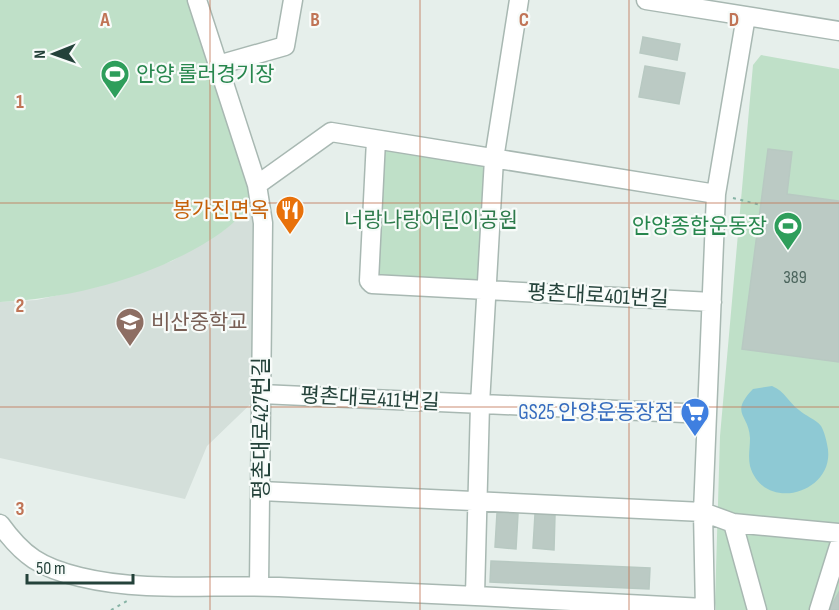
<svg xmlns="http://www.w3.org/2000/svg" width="839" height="610" font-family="'Sofia Sans Condensed','Noto Sans KR',sans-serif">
<rect width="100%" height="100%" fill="#e6efeb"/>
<!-- built -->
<path fill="#d4dfda" d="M262,194L261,394L207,446L185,499L0,458V302L37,300L110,283L172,261L223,231Z"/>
<!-- green -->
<path fill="#bfe0c8" d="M0,0H197L262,194C249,206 236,222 222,232C159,276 76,298 0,302Z
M761,55L839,69V610H716L715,603L720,436L753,65Z
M380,145L489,162L481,287L374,279Z"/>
<!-- water -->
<path fill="#8ec9d4" d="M772,386C785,391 788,402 799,410C805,416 816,419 821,426C824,431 826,439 827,444C839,492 764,515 750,466C748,456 750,448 750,438C749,414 729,414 753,389Z"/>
<!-- building -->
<path fill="#bbcac4" stroke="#b8c9c2" stroke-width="1.5" d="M643,37L680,44L677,60L640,53Z
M645,66L685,73L679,104L639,97Z
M768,149L792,152L787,194L839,201V362L742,349Z
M497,513L518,514L516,549L495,547Z
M535,514L555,515L554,550L533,548Z
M491,561L650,568L649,589L490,582Z
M839,592V610H829Z"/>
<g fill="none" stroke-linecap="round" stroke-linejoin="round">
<!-- minor casing -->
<g stroke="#a8b8b2" stroke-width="21">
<path id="minor" d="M197,0L257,185L263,223L259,586
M646,0L839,31
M218,65L285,46L293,0
M376,140L369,281L372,284L712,302
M257,185L331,132L716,194
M261,394L706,414
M261,491L703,512L733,523
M0,524C23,556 41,568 80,577C146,593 212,584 279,587C421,593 562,600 704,608
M475,595L480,404L494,159L519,0
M705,610L703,512L716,194L746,16
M757,610L733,523L839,533
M819,610L839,546"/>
</g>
<!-- path -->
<path stroke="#86b3a5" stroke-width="2" stroke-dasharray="3 4.5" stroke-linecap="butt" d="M733,198L761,205
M111,610L127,601"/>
<!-- minor -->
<use href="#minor" stroke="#fff" stroke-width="18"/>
</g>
<!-- grid -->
<path fill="none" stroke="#c07456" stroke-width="1.5" stroke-opacity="0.55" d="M210,0V610M420,0V610M629,0V610M0,203H839M0,407H839"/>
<!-- icons -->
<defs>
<g id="stadium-pin" transform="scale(1.5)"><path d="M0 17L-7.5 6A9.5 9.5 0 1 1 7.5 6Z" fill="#2e9e5b" stroke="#f7fbf9"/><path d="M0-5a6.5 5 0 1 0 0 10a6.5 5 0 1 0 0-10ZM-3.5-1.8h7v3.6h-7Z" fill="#fff"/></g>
<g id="restaurant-pin" transform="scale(1.5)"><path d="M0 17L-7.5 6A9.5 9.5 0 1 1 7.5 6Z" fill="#e8710a" stroke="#f7fbf9"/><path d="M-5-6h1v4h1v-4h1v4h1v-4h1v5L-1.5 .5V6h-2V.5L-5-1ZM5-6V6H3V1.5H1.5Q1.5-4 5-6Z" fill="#fff"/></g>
<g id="school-pin" transform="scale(1.5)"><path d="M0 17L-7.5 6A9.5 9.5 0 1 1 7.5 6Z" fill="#8d6e63" stroke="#f7fbf9"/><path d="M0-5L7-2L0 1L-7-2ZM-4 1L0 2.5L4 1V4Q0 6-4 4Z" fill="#fff"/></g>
<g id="supermarket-pin" transform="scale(1.5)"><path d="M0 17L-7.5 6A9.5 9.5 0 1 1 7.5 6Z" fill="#3f7fe0" stroke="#f7fbf9"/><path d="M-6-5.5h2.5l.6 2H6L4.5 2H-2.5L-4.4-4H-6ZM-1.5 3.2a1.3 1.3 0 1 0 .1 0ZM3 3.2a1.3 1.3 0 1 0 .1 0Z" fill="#fff"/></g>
</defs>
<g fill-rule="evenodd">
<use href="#stadium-pin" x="115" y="74"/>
<use href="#restaurant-pin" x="290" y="210"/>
<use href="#stadium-pin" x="788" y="226"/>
<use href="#school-pin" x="130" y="322"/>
<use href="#supermarket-pin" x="695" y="412"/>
</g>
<g text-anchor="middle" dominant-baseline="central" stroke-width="4.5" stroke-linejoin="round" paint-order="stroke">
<!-- number labels -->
<g font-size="18" fill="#4a645c">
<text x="795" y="277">389</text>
</g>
<!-- leisure labels -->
<g font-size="21" fill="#27864d" stroke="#f7fbf9" text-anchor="start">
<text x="136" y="74">안양 롤러경기장</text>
<text x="767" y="226" text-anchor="end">안양종합운동장</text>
</g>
<!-- food labels -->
<g font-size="21" fill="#c56008" stroke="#f7fbf9" text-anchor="end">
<text x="269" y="210">봉가진면옥</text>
</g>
<!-- park labels -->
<g font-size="21" fill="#2d7a4b" stroke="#f7fbf9">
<text x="431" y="220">너랑나랑어린이공원</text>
</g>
<!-- street labels -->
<g font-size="21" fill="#24423a" stroke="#f7fbf9">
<text transform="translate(598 296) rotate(3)">평촌대로401번길</text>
<text transform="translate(370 399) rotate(3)">평촌대로411번길</text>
<text transform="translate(261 428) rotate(-90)">평촌대로427번길</text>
</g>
<!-- education labels -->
<g font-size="21" fill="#785e54" stroke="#f7fbf9" text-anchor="start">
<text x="151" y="322">비산중학교</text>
</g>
<!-- shop labels -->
<g font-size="21" fill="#366cbe" stroke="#f7fbf9" text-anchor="end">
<text x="674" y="412">GS25 안양운동장점</text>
</g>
</g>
<g font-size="20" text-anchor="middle" font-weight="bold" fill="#c07456" stroke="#f7fbf9" stroke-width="4.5" stroke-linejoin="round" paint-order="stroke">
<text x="105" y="26">A</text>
<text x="315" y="26">B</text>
<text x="524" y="26">C</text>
<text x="734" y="26">D</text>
<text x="20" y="108">1</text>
<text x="20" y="312">2</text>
<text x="20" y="515">3</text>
</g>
<!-- north arrow -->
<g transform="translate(54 54) rotate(269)" stroke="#f7fbf9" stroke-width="4.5" paint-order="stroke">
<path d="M0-4.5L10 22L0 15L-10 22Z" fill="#24423a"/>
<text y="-9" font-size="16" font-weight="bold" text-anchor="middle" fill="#24423a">N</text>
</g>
<!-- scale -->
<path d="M27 574v9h106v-9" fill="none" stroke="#24423a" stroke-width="3"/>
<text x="36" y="574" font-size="18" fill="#24423a" stroke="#f7fbf9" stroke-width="4.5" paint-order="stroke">50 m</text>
</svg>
